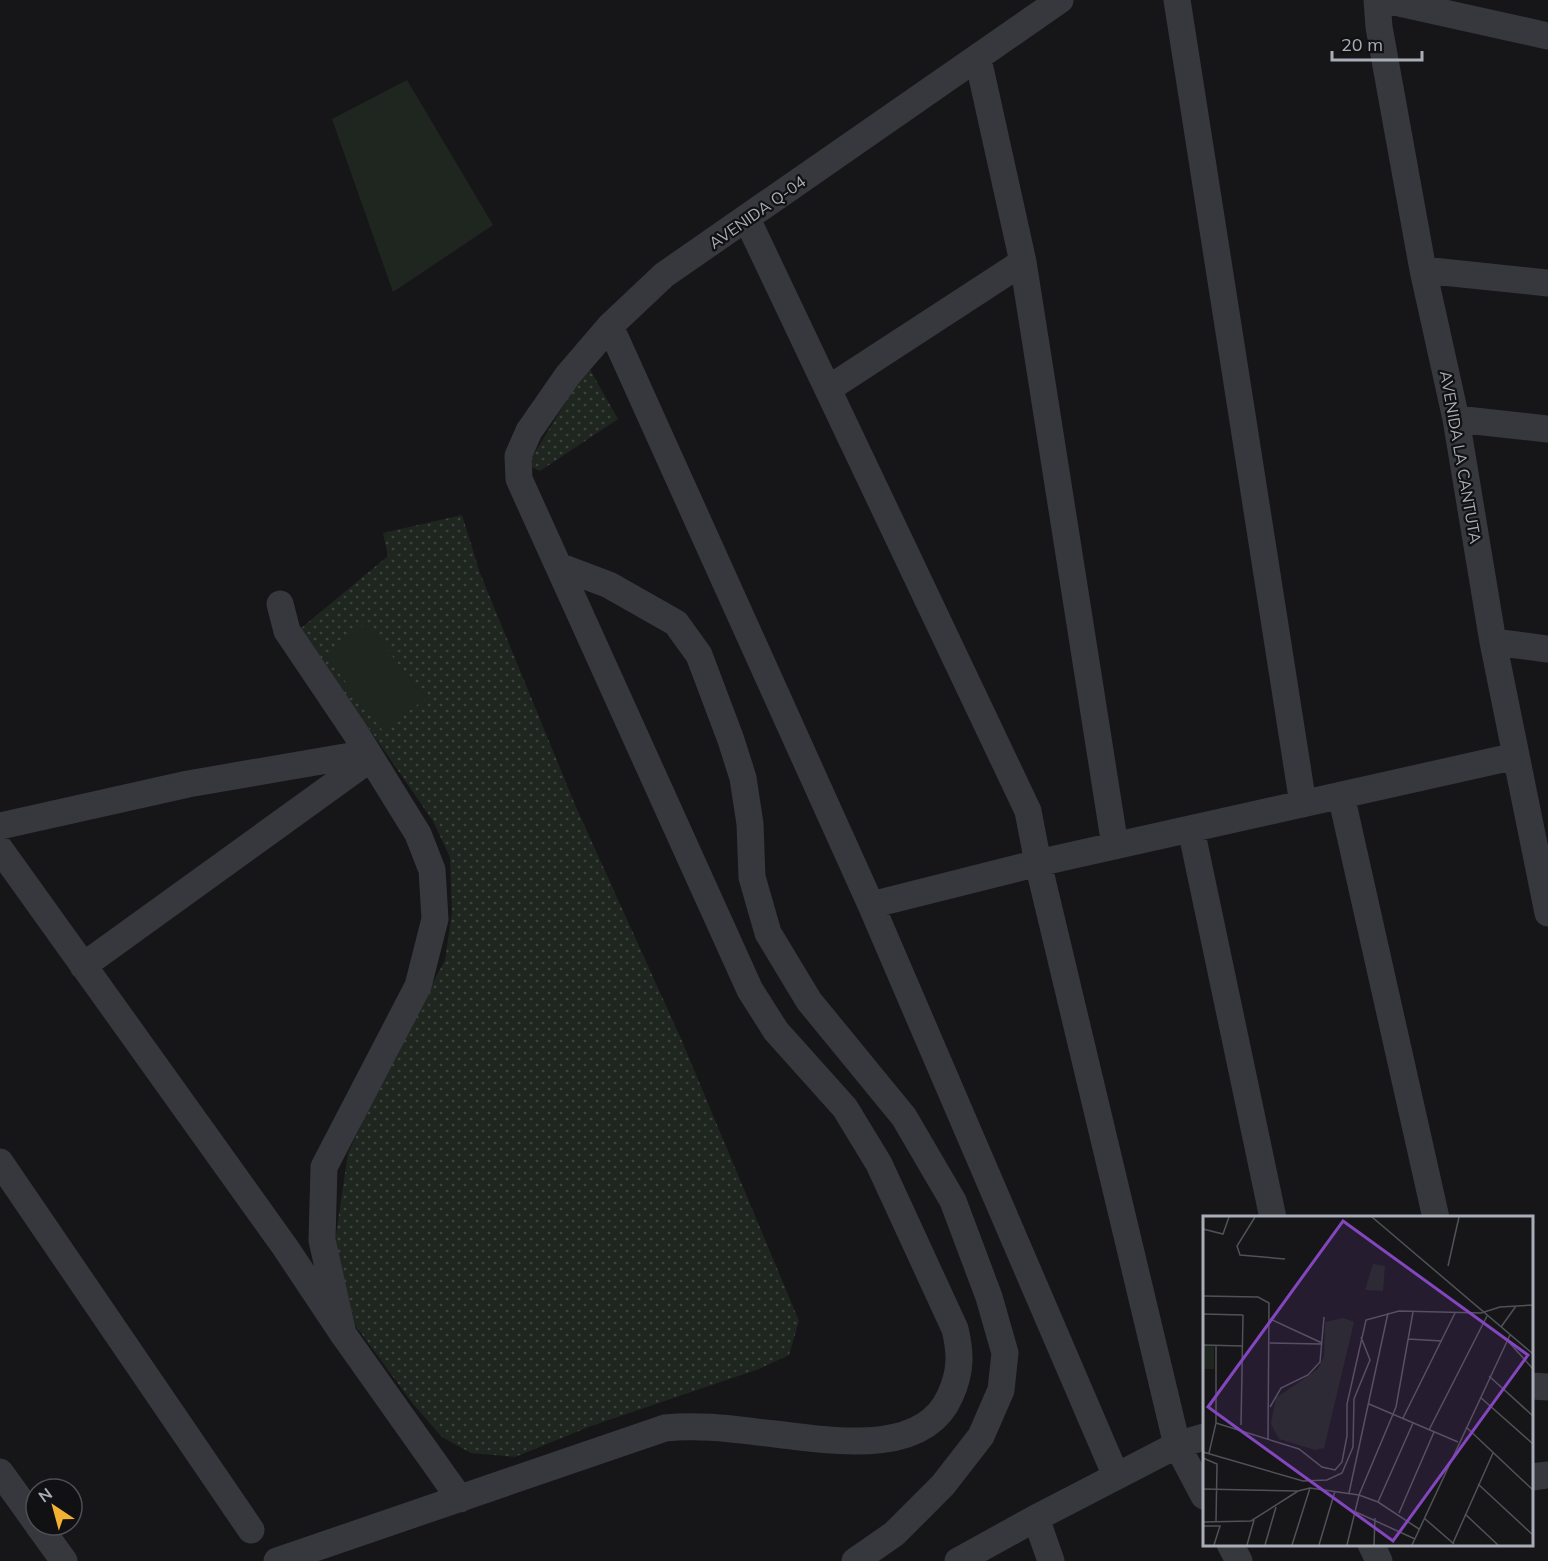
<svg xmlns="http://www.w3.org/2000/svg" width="1548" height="1561" font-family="Mulish,sans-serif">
<defs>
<pattern id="grass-dots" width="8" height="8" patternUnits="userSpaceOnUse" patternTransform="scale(1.5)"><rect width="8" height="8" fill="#1e261f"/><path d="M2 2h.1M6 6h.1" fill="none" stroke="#3c433d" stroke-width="1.8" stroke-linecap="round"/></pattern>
</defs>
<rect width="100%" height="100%" fill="#161618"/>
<!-- grass -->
<path fill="url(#grass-dots)" d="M588,366L618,419L540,471L527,465Z
M462,515L480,573L576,807L682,1041L799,1321L789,1355L759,1369L591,1426L515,1457L471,1453L442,1437L413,1404L355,1325L335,1241L348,1153L389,1065L445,960L452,913L450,857L433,821L300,629L388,556L383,533Z"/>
<!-- pitch -->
<path fill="#1e261f" d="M407,80L493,225L393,292L332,119Z
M367,623L425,699L383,731L325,655Z"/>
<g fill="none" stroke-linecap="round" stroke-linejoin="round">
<!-- street -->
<path stroke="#37383d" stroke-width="27" d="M1177,0L1303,804
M1377,0L1379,27L1423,270L1456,419L1493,642L1548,913
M1386,0L1548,36
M978,59L1023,262L1115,846
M747,219L1028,811L1038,863L1177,1445L1204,1496
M1423,270L1548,283
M610,326L871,905L1116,1476
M828,389L1023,262
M1456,419L1548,429
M559,566L609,585L676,623L699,655L731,740L743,778L750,824L752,877L768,933L809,1001L904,1117L953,1201L989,1297L1005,1353L1001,1390L981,1436L943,1485L894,1534L855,1561
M280,604L287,631L355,732L418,834L432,870L435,919L418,986L324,1167L322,1240L343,1334
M1493,642L1548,649
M1341,795L1436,1218
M0,826L188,784L368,753
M1191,829L1273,1218
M0,849L285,1247L343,1334L460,1499
M871,905L1038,863L1516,756
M83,966L371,758
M0,1162L251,1530
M1532,1386L1548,1387
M0,1472L36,1522
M1532,1477L1548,1475
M1036,1518L1051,1561
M38,1525L64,1561
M1230,1544L1239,1561
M1371,1544L1379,1561
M277,1561L665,1428C702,1424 738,1430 775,1434C829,1440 923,1458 950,1396C961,1372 961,1354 955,1329L879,1164L845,1108L776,1031L750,990L519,479L518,456L529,431L568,375L610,326L664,275L1060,0
M958,1561L1036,1518L1177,1445L1204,1437"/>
</g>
<g text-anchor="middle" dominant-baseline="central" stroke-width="4.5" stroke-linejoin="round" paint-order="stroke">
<!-- street labels -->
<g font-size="16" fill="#a8adb8" stroke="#111113">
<text transform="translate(757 212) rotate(-35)">AVENIDA Q-04</text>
<text transform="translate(1461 457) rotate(80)">AVENIDA LA CANTUTA</text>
</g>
</g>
<!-- overview -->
<g transform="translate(1203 1216)">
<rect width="330" height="330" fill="#161618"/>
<path d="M140,102L151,106L121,232L112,234L76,223L68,208L73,182L115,153L121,140L122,106ZM0,130H11V153H0Z" fill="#1e261f"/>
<path d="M170,48L182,50L180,75L162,74Z" fill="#1e261f"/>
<path fill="none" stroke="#505258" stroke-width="1.5" d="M52,1L34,30L37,39L82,43M169,1L330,138M0,13L20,18L26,1M245,50L256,1M0,80L55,81L66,87L65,223M0,98L40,99M67,103L119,127M298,111L313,90M205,123L239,125M304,124L330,153M67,127L118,128M0,129L40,130M286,160L330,200M277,181L330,228M166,188L255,226M67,191L78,172L105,159L117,146L121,101M200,202L252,97M13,207L96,233L119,251L132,254L139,246L144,220V188L163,104L196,95L278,97L297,91L330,89M38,209L40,99M263,211L330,274M226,214L284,100M0,236L100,265L124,264L139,257L150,231L151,183L167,144L158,121M6,237L13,207V130M0,242L14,248L13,306M275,268L330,319M0,273L95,275M146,277L185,97M175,286L210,207M153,296L212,323M196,297L231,216M262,298L295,329M221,302L251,328M0,306L48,305L95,275L107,272L156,279L175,286L216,313M0,310H17L11,329M250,327L290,237M44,329L51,304M62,329L73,291M89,329L107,272M116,329L132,275M144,329L156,279L193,191L210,96M171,329L172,302M209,329L307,119"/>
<path fill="#8446be" fill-opacity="0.15" stroke="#8446be" stroke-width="3" d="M140,5L325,139L190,325L5,191Z"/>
<rect width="330" height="330" fill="none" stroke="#a8adb8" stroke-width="3"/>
</g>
<!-- north arrow -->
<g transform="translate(54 1507) rotate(324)"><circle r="28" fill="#111113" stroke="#4d4f55" stroke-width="1.5"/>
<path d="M0-4.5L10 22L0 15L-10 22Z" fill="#f2b134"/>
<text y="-9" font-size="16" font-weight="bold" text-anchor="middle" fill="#a8adb8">N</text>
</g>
<!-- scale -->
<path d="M1332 51v9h90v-9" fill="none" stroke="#a8adb8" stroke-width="3"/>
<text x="1341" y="51" font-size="18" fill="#a8adb8" stroke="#111113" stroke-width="4.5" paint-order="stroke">20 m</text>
</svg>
